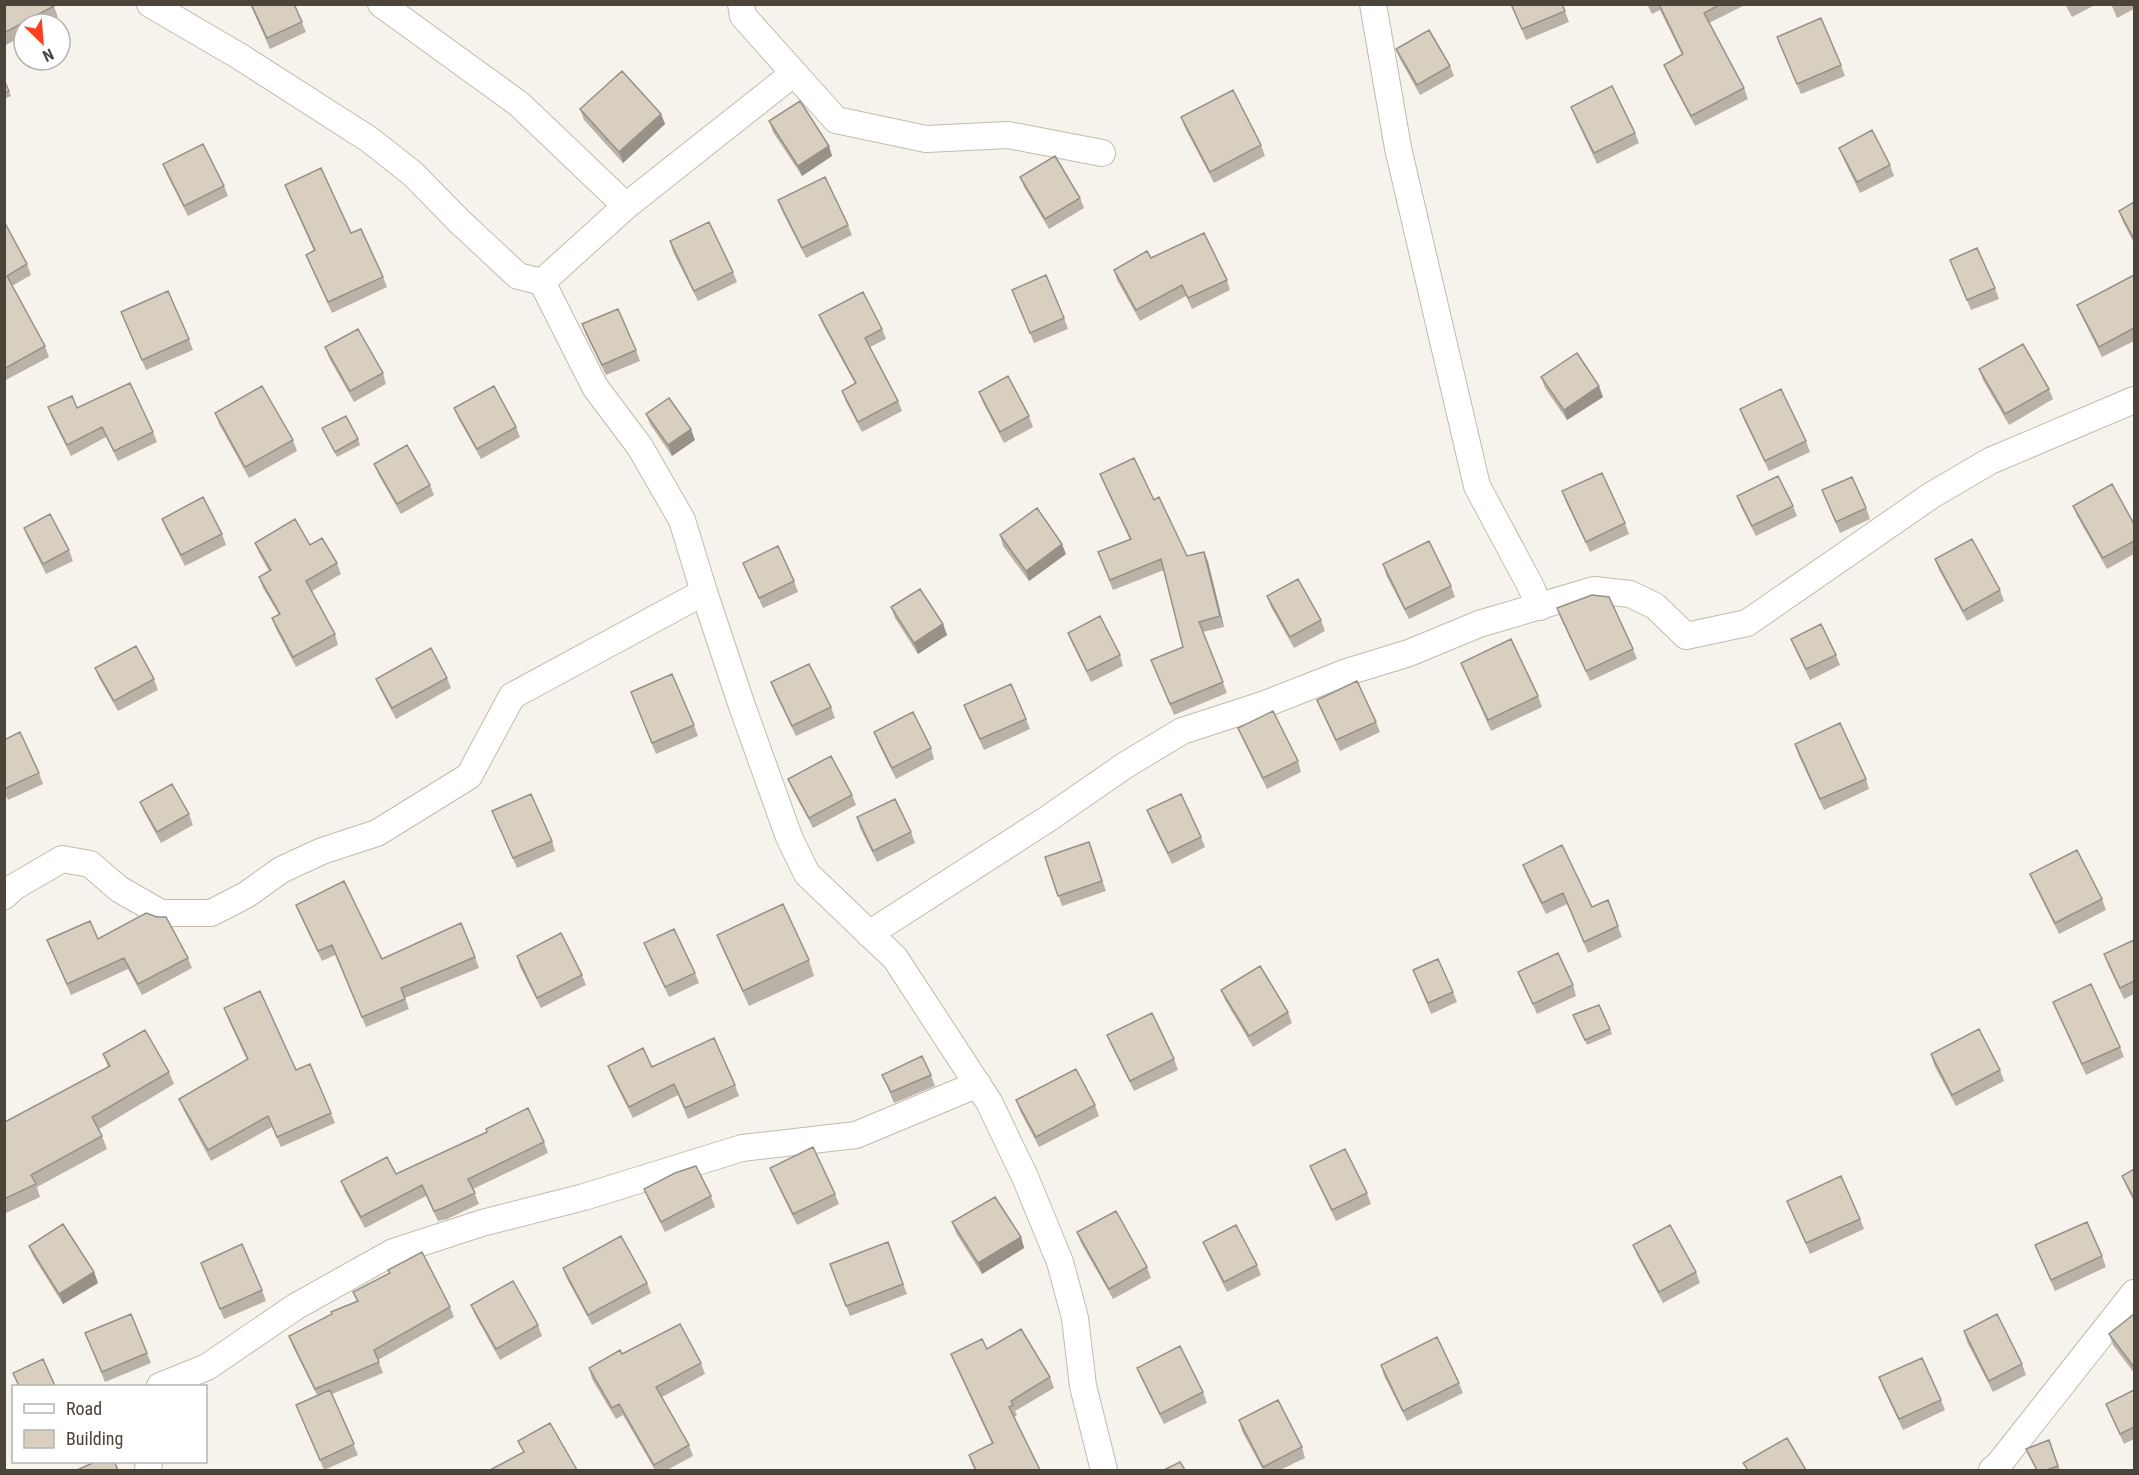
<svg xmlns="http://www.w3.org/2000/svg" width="2139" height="1475" font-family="'Roboto Condensed',sans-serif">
<rect width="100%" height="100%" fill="#f6f3ec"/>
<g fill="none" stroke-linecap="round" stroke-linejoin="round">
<!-- street casing -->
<g stroke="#c2bbae" stroke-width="28">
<path id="street" d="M150,4L239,56L370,140L413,174L459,221L518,276L542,282L595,387L640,447L682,520L704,592L742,706L789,837L807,874L895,958L989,1102L1025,1177L1060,1262L1075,1318L1083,1386L1104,1470
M381,4L519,104L626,206L542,282
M741,4L743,16L836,120L926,139L1008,135L1102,153
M1373,4L1398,148L1477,486L1530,585L1540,607
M626,206L794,73
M4,896L14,887L62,859L90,864L119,889L161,913H211L246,895L281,870L322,851L377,833L469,776L512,696L704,592
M869,934L1049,818L1124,766L1182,731L1265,704L1344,673L1409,653L1479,624L1594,590L1630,594L1655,606L1686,636L1747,623L1932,495L1990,461L2134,400
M160,1386L207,1367L295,1307L393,1252L482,1223L584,1197L742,1148L856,1135L978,1084
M148,1470L149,1462
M1992,1470L1999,1464L2134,1293"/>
</g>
<!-- street -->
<use href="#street" stroke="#fff" stroke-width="26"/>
</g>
<!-- wall -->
<path fill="#bab2a6" d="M4,4H53L58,17L44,24H24V35L6,45L4,43Z
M250,4H294L306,32L270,49Z
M1511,4H1562L1569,22L1526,40Z
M1647,4H1747L1709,23L1744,88L1748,99L1695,126L1668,75L1664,65L1682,55L1660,10L1652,14Z
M2065,4H2097L2072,17Z
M2111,4H2134V9L2117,18Z
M1777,37L1841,65L1845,76L1801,94Z
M1396,49L1450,66L1454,76L1420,95L1400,59Z
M4,80L11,96L4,99Z
M1571,107L1635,133L1639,143L1597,164L1575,117Z
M580,109L661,114L665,124L623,163L584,120Z
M1181,117L1261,145L1265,156L1214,183L1185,128Z
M769,121L829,146L832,156L802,176L773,132Z
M1839,148L1890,165L1894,176L1860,193L1843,158Z
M163,164L224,186L228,196L188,216L167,175Z
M1020,177L1080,198L1084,208L1049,229L1024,187Z
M285,185L351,233L383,277L387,287L332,313L310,265L306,255L314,251L289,195Z
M778,200L848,225L852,235L806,258L782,211Z
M2134,202V243L2123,222L2119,211Z
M4,226L27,264L31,275L12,286L45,346L49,357L4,381Z
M670,241L733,272L737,282L698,301L673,252Z
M1151,258L1227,280L1230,290L1192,309L1186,296L1140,321L1117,280L1114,270Z
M1950,260L1995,288L1999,299L1971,310Z
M2134,275V341L2102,357L2081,315L2077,305Z
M1012,290L1064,318L1068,329L1034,343Z
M121,312L189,339L193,350L146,370Z
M819,315L882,329L886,339L870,347L898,401L902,411L862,432L846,402L842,391L855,384L823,325Z
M582,324L636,350L640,361L606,375L586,335Z
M325,347L383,373L386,384L354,402L329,358Z
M1979,369L2049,389L2053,399L2009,425L1983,380Z
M1541,377L1603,397L1567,420L1545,388Z
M979,392L1029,416L1033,427L1004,443L983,403Z
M48,407L77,408L153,432L157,442L118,461L106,437L71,456L52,418Z
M454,408L516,427L520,437L481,459L458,418Z
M1740,409L1806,441L1810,452L1769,471L1744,420Z
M215,413L293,440L297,451L249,478L219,424Z
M646,414L695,440L672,456L650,424Z
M322,428L358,439L360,445L337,457Z
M374,464L430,485L434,495L401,514L378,474Z
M1100,474L1154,500L1187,556L1204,552L1208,562L1224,627L1203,632L1227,693L1174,715L1155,670L1183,647L1164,570L1113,590L1102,563L1130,540L1104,484Z
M1822,490L1866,508L1870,519L1840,533Z
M1562,491L1625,523L1629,534L1590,552L1566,502Z
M1737,496L1793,506L1797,516L1756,536L1741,507Z
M2073,506L2134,524V554L2107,569L2077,516Z
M162,519L222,534L226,545L185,566L166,529Z
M24,528L69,550L73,561L46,574L28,538Z
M1000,535L1066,554L1029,581L1003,546Z
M255,543L310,545L337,563L341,574L312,591L335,634L338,645L296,667L276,629L272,618L279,615L263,588L259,577L269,571L259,553Z
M1935,559L2000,590L2004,601L1967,621L1939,570Z
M743,563L794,581L798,592L763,608L747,573Z
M1383,564L1451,586L1455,597L1409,619L1386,575Z
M1267,596L1321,620L1325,631L1294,648L1271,607Z
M891,607L943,624L947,635L918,654L895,618Z
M1557,608L1633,649L1637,659L1590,681L1561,619Z
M1068,633L1120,655L1123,666L1091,682L1072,643Z
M1791,639L1836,655L1840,665L1810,680L1795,649Z
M1461,663L1538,696L1542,707L1491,731L1465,673Z
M95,668L154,679L158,690L118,711L99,678Z
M447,678L451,688L396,719L380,689L376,679Z
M771,682L831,707L835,718L796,736L775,693Z
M631,692L694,725L698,736L656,754Z
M1317,700L1376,722L1380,732L1340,751L1321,710Z
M964,705L1026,719L1030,729L984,750L968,716Z
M1238,728L1298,761L1301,772L1267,789L1242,738Z
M874,732L931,748L934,759L896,779L878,743Z
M4,740L39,773L43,784L8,800L4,792Z
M1795,744L1866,779L1869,789L1824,810L1798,754Z
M788,779L852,795L856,805L813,828L792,789Z
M140,802L189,814L193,825L161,843L144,812Z
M1147,810L1201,837L1205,847L1172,864L1151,821Z
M492,811L552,841L555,851L517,868Z
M857,817L911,832L915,843L877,862L860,828Z
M1089,842L1106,891L1062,906L1045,857Z
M1523,865L1592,907L1608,900L1622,937L1588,953L1567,904L1546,914L1527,876Z
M2030,874L2102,899L2106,910L2059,934L2034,884Z
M296,905L382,959L475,957L479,968L405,998L409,1009L366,1027L335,955L322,961L300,915Z
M717,935L809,960L814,976L749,1006L723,950Z
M98,939L188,958L192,968L142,995L128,969L71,995L47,940Z
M2134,940V994L2124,999L2108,965L2104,954Z
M644,943L695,973L699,983L669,997L648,953Z
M517,956L582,975L586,985L541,1008L520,967Z
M1413,970L1453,992L1457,1002L1431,1014Z
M1518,972L1573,985L1576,996L1537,1014Z
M1221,990L1288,1012L1292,1023L1253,1047L1225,1000Z
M2053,1002L2120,1047L2124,1057L2086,1075L2057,1012Z
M224,1008L296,1070L331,1113L335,1123L281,1147L272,1127L211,1161L183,1109L179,1099L247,1060L228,1019Z
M1573,1015L1610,1029L1612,1034L1587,1045Z
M1107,1035L1174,1059L1178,1070L1134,1091L1111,1045Z
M103,1054L169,1072L174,1084L99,1129L102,1136L107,1149L37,1187L40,1197L4,1214V1121L5,1122L108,1067Z
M1931,1054L2000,1070L2004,1081L1956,1106L1934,1065Z
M608,1066L652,1067L735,1085L739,1096L688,1119L678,1095L633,1118L612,1077Z
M882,1075H931L935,1086L894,1103Z
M1016,1100L1095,1105L1099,1116L1039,1147L1020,1111Z
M544,1142L548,1153L473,1189L479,1204L447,1219L438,1221L426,1196L365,1228L345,1192L341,1181L396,1174Z
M1310,1166L1367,1193L1371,1204L1336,1221L1314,1176Z
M770,1168L835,1194L839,1204L797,1225L774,1178Z
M2134,1169V1202L2126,1186L2122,1176Z
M644,1189L711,1196L715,1207L665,1232L648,1199Z
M1787,1201L1860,1219L1864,1229L1810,1254Z
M952,1222L1021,1237L1024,1248L982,1274L956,1233Z
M1077,1232L1147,1267L1151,1278L1113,1299L1081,1243Z
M888,1242L907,1294L850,1316L830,1264Z
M1203,1242L1257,1265L1261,1275L1227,1292L1207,1252Z
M1633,1245L1696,1272L1700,1283L1663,1303L1637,1255Z
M2035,1245L2102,1256L2106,1267L2055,1291Z
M29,1246L94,1272L98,1283L63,1304L33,1256Z
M201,1263L262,1290L266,1301L224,1319Z
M563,1268L647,1283L651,1293L592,1325L567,1279Z
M353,1292L450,1307L454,1317L378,1360L383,1373L332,1394L358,1455L324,1470L296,1405L317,1395L293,1347L289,1336L357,1302Z
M471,1305L538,1325L542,1336L500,1360L475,1315Z
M2134,1314V1373L2113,1345L2109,1334Z
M1964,1331L2022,1364L2026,1375L1993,1392L1967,1342Z
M85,1333L147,1353L151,1363L105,1382Z
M987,1349L1050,1377L1054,1388L1015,1411L1017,1415L1014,1417L1040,1470H975L972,1465L969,1455L992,1444L955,1364L951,1354Z
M622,1354L701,1363L705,1374L662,1397L689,1445L693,1456L667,1470H655L623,1415L616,1419L592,1379L589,1368Z
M1381,1365L1459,1383L1463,1393L1407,1421L1384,1376Z
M1137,1368L1203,1392L1207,1403L1164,1424L1141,1378Z
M1879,1377L1941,1400L1945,1410L1903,1430L1883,1388Z
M2134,1390V1439L2124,1444L2106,1404Z
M1239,1420L1302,1447L1305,1458L1280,1470H1263L1242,1431Z
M2049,1440L2060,1470H2036L2026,1449Z"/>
<!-- shaded-wall -->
<path fill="#979187" d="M661,114L665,124L623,163L619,152Z
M829,146L832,156L802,176L798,166Z
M1599,386L1603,397L1567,420L1564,410Z
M691,429L695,440L672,456L668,445Z
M1062,544L1066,554L1029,581L1026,571Z
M1204,552L1208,562L1224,627L1220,616Z
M943,624L947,635L918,654L914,643Z
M1021,1237L1024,1248L982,1274L978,1263Z
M94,1272L98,1283L63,1304L59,1294Z"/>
<!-- building -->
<path fill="#d8cfc1" stroke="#979187" stroke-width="1.5" d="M4,4H53L54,6L4,33Z
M251,4H294L302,22L267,38Z
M1511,4H1562L1565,11L1522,29Z
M1659,4H1721L1704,13L1744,88L1691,116L1664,65L1683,54Z
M1821,18L1841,65L1797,84L1777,37Z
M1429,30L1450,66L1417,85L1396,49Z
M622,71L661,114L619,152L580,109Z
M4,80L9,91L4,93Z
M1612,86L1635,133L1594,153L1571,107Z
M1233,90L1261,145L1210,172L1181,117Z
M800,101L829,146L798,166L769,121Z
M1872,130L1890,165L1857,182L1839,148Z
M203,144L224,186L184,206L163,164Z
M1055,156L1080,198L1045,219L1020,177Z
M321,168L351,233L361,229L383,277L328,302L306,255L315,250L285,185Z
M825,177L848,225L802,248L778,200Z
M2134,202V239L2119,211Z
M709,222L733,272L694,291L670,241Z
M6,225L27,264L7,276L45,346L4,369V226Z
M1204,233L1227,280L1188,298L1182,285L1136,310L1114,270L1147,251L1151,258Z
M1977,248L1995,288L1967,300L1950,260Z
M1046,275L1064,318L1030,333L1012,290Z
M2134,275V328L2099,347L2077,305Z
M168,291L189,339L142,360L121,312Z
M863,292L882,329L865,338L898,401L858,422L842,391L856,383L819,315Z
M618,309L636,350L602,365L582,324Z
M358,329L383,373L350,391L325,347Z
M2023,344L2049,389L2005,414L1979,369Z
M1577,353L1599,386L1564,410L1541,377Z
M1008,376L1029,416L1000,432L979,392Z
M130,383L153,432L114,451L102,427L67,445L48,407L72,396L77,408Z
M262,386L293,440L245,467L215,413Z
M494,386L516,427L477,449L454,408Z
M1781,389L1806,441L1765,461L1740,409Z
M669,398L691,429L668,445L646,414Z
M346,416L358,439L335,452L322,428Z
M407,445L430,485L397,504L374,464Z
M1134,458L1154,500L1159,497L1187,556L1204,552L1220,616L1199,622L1223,682L1170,704L1151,660L1183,647L1161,559L1110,580L1098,552L1131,539L1100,474Z
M1602,473L1625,523L1586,542L1562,491Z
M1778,476L1793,506L1752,526L1737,496Z
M1852,477L1866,508L1836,522L1822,490Z
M2112,484L2134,524V541L2103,558L2073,506Z
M203,497L222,534L181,555L162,519Z
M1037,508L1062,544L1026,571L1000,535Z
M50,514L69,550L43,564L24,528Z
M295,519L310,545L322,538L337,563L306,581L335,634L293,657L272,618L280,614L259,577L271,570L255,543Z
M1972,539L2000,590L1963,611L1935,559Z
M1429,541L1451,586L1405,609L1383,564Z
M778,546L794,581L759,598L743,563Z
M1298,579L1321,620L1290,637L1267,596Z
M920,589L943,624L914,643L891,607Z
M1592,595L1609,597L1633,649L1586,671L1557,608Z
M1100,616L1120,655L1087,671L1068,633Z
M1821,624L1836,655L1806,669L1791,639Z
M1511,639L1538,696L1488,720L1461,663Z
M136,646L154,679L114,701L95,668Z
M431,648L447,678L392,708L376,679Z
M809,664L831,707L792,726L771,682Z
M672,674L694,725L652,743L631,692Z
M1357,681L1376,722L1336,740L1317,700Z
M1011,684L1026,719L980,739L964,705Z
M1273,711L1298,761L1263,778L1238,728Z
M913,712L931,748L892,768L874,732Z
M1840,723L1866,779L1820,799L1795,744Z
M20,732L39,773L4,789V740Z
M831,756L852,795L809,818L788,779Z
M172,784L189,814L157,832L140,802Z
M531,794L552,841L513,858L492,811Z
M1181,794L1201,837L1168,853L1147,810Z
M895,799L911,832L873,851L857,817Z
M1089,842L1102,881L1058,896L1045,857Z
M1562,845L1592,907L1608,900L1618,926L1584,942L1563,893L1542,903L1523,865Z
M2077,850L2102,899L2055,923L2030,874Z
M344,881L382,959L461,923L475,957L401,988L405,999L362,1017L332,945L318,951L296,905Z
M783,904L809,960L743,991L717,935Z
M146,913L157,917H166L188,958L138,984L124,958L67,984L47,940L90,921L98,939Z
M674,929L695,973L665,987L644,943Z
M561,933L582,975L537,998L517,956Z
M2134,940V981L2120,988L2104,954Z
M1558,953L1573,985L1533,1004L1518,972Z
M1438,959L1453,992L1428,1003L1413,970Z
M1260,966L1288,1012L1249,1036L1221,990Z
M2091,984L2120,1047L2082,1064L2053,1002Z
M260,991L296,1070L310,1064L331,1113L277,1137L268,1116L208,1150L179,1099L248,1059L224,1008Z
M1599,1005L1610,1029L1585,1040L1573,1015Z
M1152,1013L1174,1059L1130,1081L1107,1035Z
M1979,1029L2000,1070L1952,1095L1931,1054Z
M145,1030L169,1072L92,1117L102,1136L31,1175L36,1184L4,1199V1121L5,1122L110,1066L103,1054Z
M714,1038L735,1085L685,1108L674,1084L629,1107L608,1066L643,1048L652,1067Z
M922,1056L931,1075L891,1092L882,1075Z
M1076,1069L1095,1105L1036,1137L1016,1100Z
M528,1108L544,1142L468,1179L475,1193L443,1208L434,1211L422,1185L361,1217L341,1181L387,1157L396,1174L487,1132L486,1129Z
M813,1147L835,1194L793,1214L770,1168Z
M1345,1149L1367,1193L1332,1210L1310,1166Z
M696,1166L711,1196L661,1222L644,1189L675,1173Z
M2134,1169V1198L2122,1176Z
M1841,1176L1860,1219L1806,1243L1787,1201Z
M995,1197L1021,1237L978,1263L952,1222Z
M1116,1211L1147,1267L1109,1289L1077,1232Z
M2087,1222L2102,1256L2051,1280L2035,1245Z
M63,1224L94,1272L59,1294L29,1246Z
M1236,1225L1257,1265L1224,1282L1203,1242Z
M1670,1225L1696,1272L1659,1292L1633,1245Z
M621,1236L647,1283L588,1315L563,1268Z
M888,1242L903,1284L846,1306L830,1264Z
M242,1244L262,1290L220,1309L201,1263Z
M422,1252L450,1307L374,1350L379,1362L315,1389L289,1336L332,1314L331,1312L358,1301L353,1292L390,1273L388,1270Z
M513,1281L538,1325L496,1349L471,1305Z
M131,1314L147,1353L102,1372L85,1333Z
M1997,1314L2022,1364L1989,1381L1964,1331Z
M2134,1314V1367L2109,1334Z
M680,1324L701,1363L656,1387L689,1445L654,1465L619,1404L612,1408L589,1368L620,1350L622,1354Z
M1021,1329L1050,1377L1011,1401L1013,1405L1009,1407L1040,1470H976L969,1455L993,1443L951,1354L982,1339L987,1349Z
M1437,1337L1459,1383L1403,1411L1381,1365Z
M1180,1346L1203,1392L1160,1414L1137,1368Z
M1922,1358L1941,1400L1899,1419L1879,1377Z
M43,1359L55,1386H19L13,1373Z
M330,1390L354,1444L320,1460L296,1405Z
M2134,1390V1427L2120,1434L2106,1404Z
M1278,1400L1302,1447L1263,1467L1239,1420Z
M550,1423L577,1470H490L524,1452L518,1441Z
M1787,1438L1806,1470H1748L1743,1463Z
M2049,1440L2058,1466L2046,1470H2037L2026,1449Z
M97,1461H114L118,1470H77Z
M1180,1462L1185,1470H1164Z"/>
<!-- border -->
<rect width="2139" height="1475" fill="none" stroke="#4b4439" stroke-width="12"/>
<!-- legend -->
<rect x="12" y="1385" width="195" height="78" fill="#ffffff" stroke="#b7b4b0" stroke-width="1.5"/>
<rect x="24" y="1404" width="30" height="9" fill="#ffffff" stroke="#b7b4b0" stroke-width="1.5"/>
<text x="66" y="1415" font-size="18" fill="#4b4439">Road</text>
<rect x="24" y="1430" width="30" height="18" fill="#d8cfc1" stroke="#b7b4b0" stroke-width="1.5"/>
<text x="66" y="1445" font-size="18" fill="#4b4439">Building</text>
<!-- north arrow -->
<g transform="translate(42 42) rotate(155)"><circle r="28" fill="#ffffff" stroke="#b7b4b0" stroke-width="1.5"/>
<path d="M0-4.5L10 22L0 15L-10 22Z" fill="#fc3f1d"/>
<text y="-9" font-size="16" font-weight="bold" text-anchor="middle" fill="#4b4439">N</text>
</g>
</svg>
